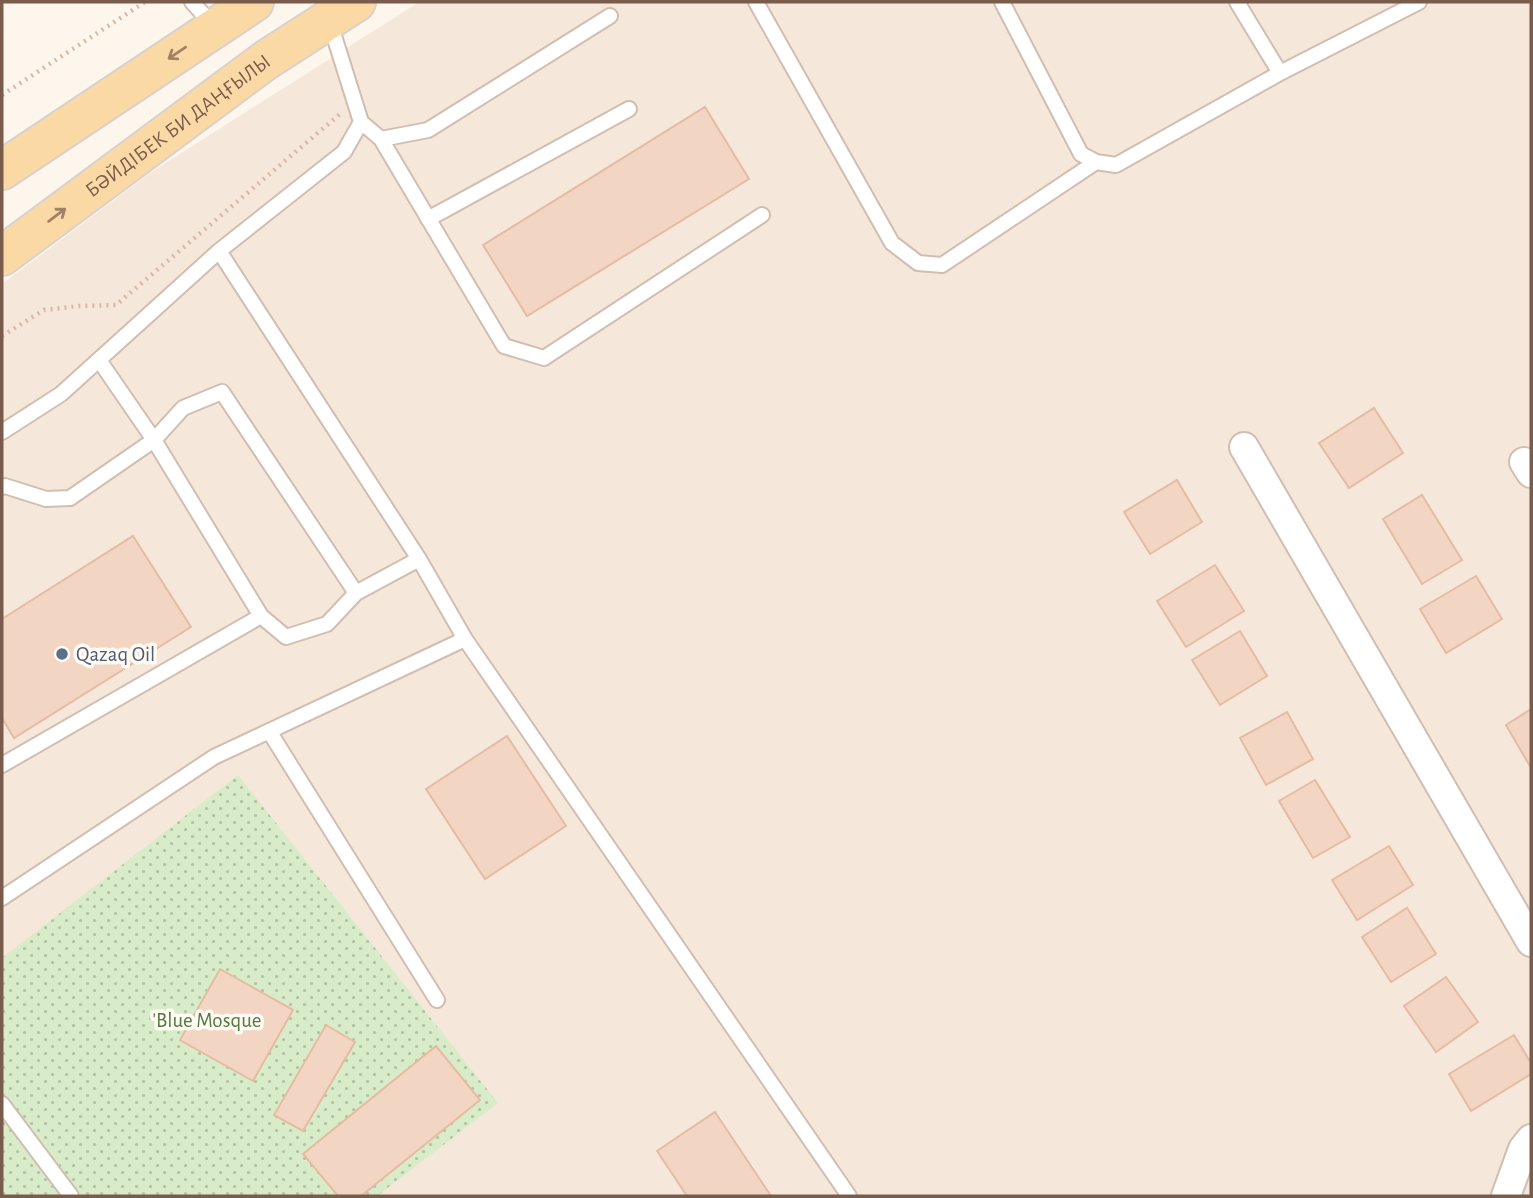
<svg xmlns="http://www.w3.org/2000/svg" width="1533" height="1198" font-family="'Alegreya Sans',sans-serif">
<defs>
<pattern id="grass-dots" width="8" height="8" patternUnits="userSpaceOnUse" patternTransform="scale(1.75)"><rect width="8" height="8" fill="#d8ecc9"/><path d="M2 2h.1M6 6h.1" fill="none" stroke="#b4c2a5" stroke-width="1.8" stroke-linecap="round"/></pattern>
</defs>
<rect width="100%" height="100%" fill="#fdf6ec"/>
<!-- residential -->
<path fill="#f5e8da" d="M419,2H1531V1196H2V284L150,173Z"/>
<!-- grass -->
<path fill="url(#grass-dots)" d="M238,775L498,1103L377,1196H2V958Z"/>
<!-- building -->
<path fill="#f3d5c3" stroke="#e6bba3" stroke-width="2" d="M705,107L749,179L527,316L483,245Z
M1374,408L1403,453L1349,488L1319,443Z
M1177,480L1202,522L1150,554L1124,512Z
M1422,495L1462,560L1422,584L1383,519Z
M133,536L191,627L14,738L2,718V619Z
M1215,565L1244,611L1186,647L1157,601Z
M1476,576L1502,619L1446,653L1420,609Z
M1240,631L1267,676L1220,705L1192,660Z
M1531,709V768L1506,725Z
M1287,712L1313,759L1266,785L1240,738Z
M507,736L566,826L485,879L426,789Z
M1315,780L1350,837L1313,858L1279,801Z
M1389,846L1413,885L1357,920L1332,880Z
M1407,908L1436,954L1391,982L1362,937Z
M220,969L293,1010L253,1081L180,1040Z
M1446,977L1478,1022L1436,1052L1404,1006Z
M326,1025L355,1042L303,1131L274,1115Z
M1514,1035L1531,1063V1074L1471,1111L1449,1074Z
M436,1046L480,1100L361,1196H338L303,1154Z
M715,1112L771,1196H687L657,1151Z"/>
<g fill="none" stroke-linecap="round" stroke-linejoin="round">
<!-- service casing -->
<g stroke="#d1beb0" stroke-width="18">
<path id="service" d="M192,2L214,26
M756,2L892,243L918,263L942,265L1096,162
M1002,2L1081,154L1096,162L1116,165L1280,73L1419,2
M1237,2L1280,73
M361,122L381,139L428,130L610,16
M381,139L504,346L544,358L762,215
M428,219L629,109
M219,251L419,559L465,639L849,1196
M222,392L356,593L327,624L286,637L261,616L154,440L183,408Z
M2,432L61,394L219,251L344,152L361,122L330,23
M2,487L5,486L46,499L70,498L154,440L99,360
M356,593L419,559
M269,731L437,1000
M2,765L261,616
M2,898L214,757L465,639
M2,1104L71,1196"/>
</g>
<!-- minor casing -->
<g stroke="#d1beb0" stroke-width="32">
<path id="minor" d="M1244,447L1531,942
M1524,462L1531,473
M1506,1196L1523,1149L1531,1139"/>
</g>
<!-- primary casing -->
<g stroke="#dad1cd" stroke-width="42">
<g id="primary">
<path d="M2,170L254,2"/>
<path id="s1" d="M2,256L266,60L356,2"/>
</g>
</g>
<!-- path -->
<path stroke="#d9b8a5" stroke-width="4.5" stroke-dasharray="2 5" stroke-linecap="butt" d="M2,95L145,2
M2,336L44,310L79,306L116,305L340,114"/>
<!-- service -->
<use href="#service" stroke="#fff" stroke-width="14"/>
<!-- minor -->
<use href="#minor" stroke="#fff" stroke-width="28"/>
<!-- primary -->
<use href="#primary" stroke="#fbd9a5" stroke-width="38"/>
</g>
<!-- one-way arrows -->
<defs><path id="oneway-shaft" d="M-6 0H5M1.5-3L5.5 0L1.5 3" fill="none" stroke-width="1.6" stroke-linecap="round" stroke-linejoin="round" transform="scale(1.75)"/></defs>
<g stroke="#a18267">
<use href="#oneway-shaft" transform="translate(177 53) rotate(146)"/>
<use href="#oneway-shaft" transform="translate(57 215) rotate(-37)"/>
</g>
<!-- markers -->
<circle fill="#5c6f8a" stroke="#fffaf3" stroke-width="2.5" cx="62" cy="654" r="7"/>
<g text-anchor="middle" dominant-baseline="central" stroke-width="7" stroke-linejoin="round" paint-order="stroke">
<!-- street labels -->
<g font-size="21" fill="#7a5c4d" stroke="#fffaf3">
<text stroke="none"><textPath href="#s1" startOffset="219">БӘЙДІБЕК БИ ДАҢҒЫЛЫ</textPath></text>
</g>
<!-- service labels -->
<g font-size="21" fill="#4e5e75" stroke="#fffaf3" text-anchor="start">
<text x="76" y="654">Qazaq Oil</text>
</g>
<!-- park labels -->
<g font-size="21" fill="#537a41" stroke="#fffaf3">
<text x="207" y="1020">'Blue Mosque</text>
</g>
</g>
<!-- border -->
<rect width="1533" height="1198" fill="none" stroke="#7a5c4d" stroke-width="7"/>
</svg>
